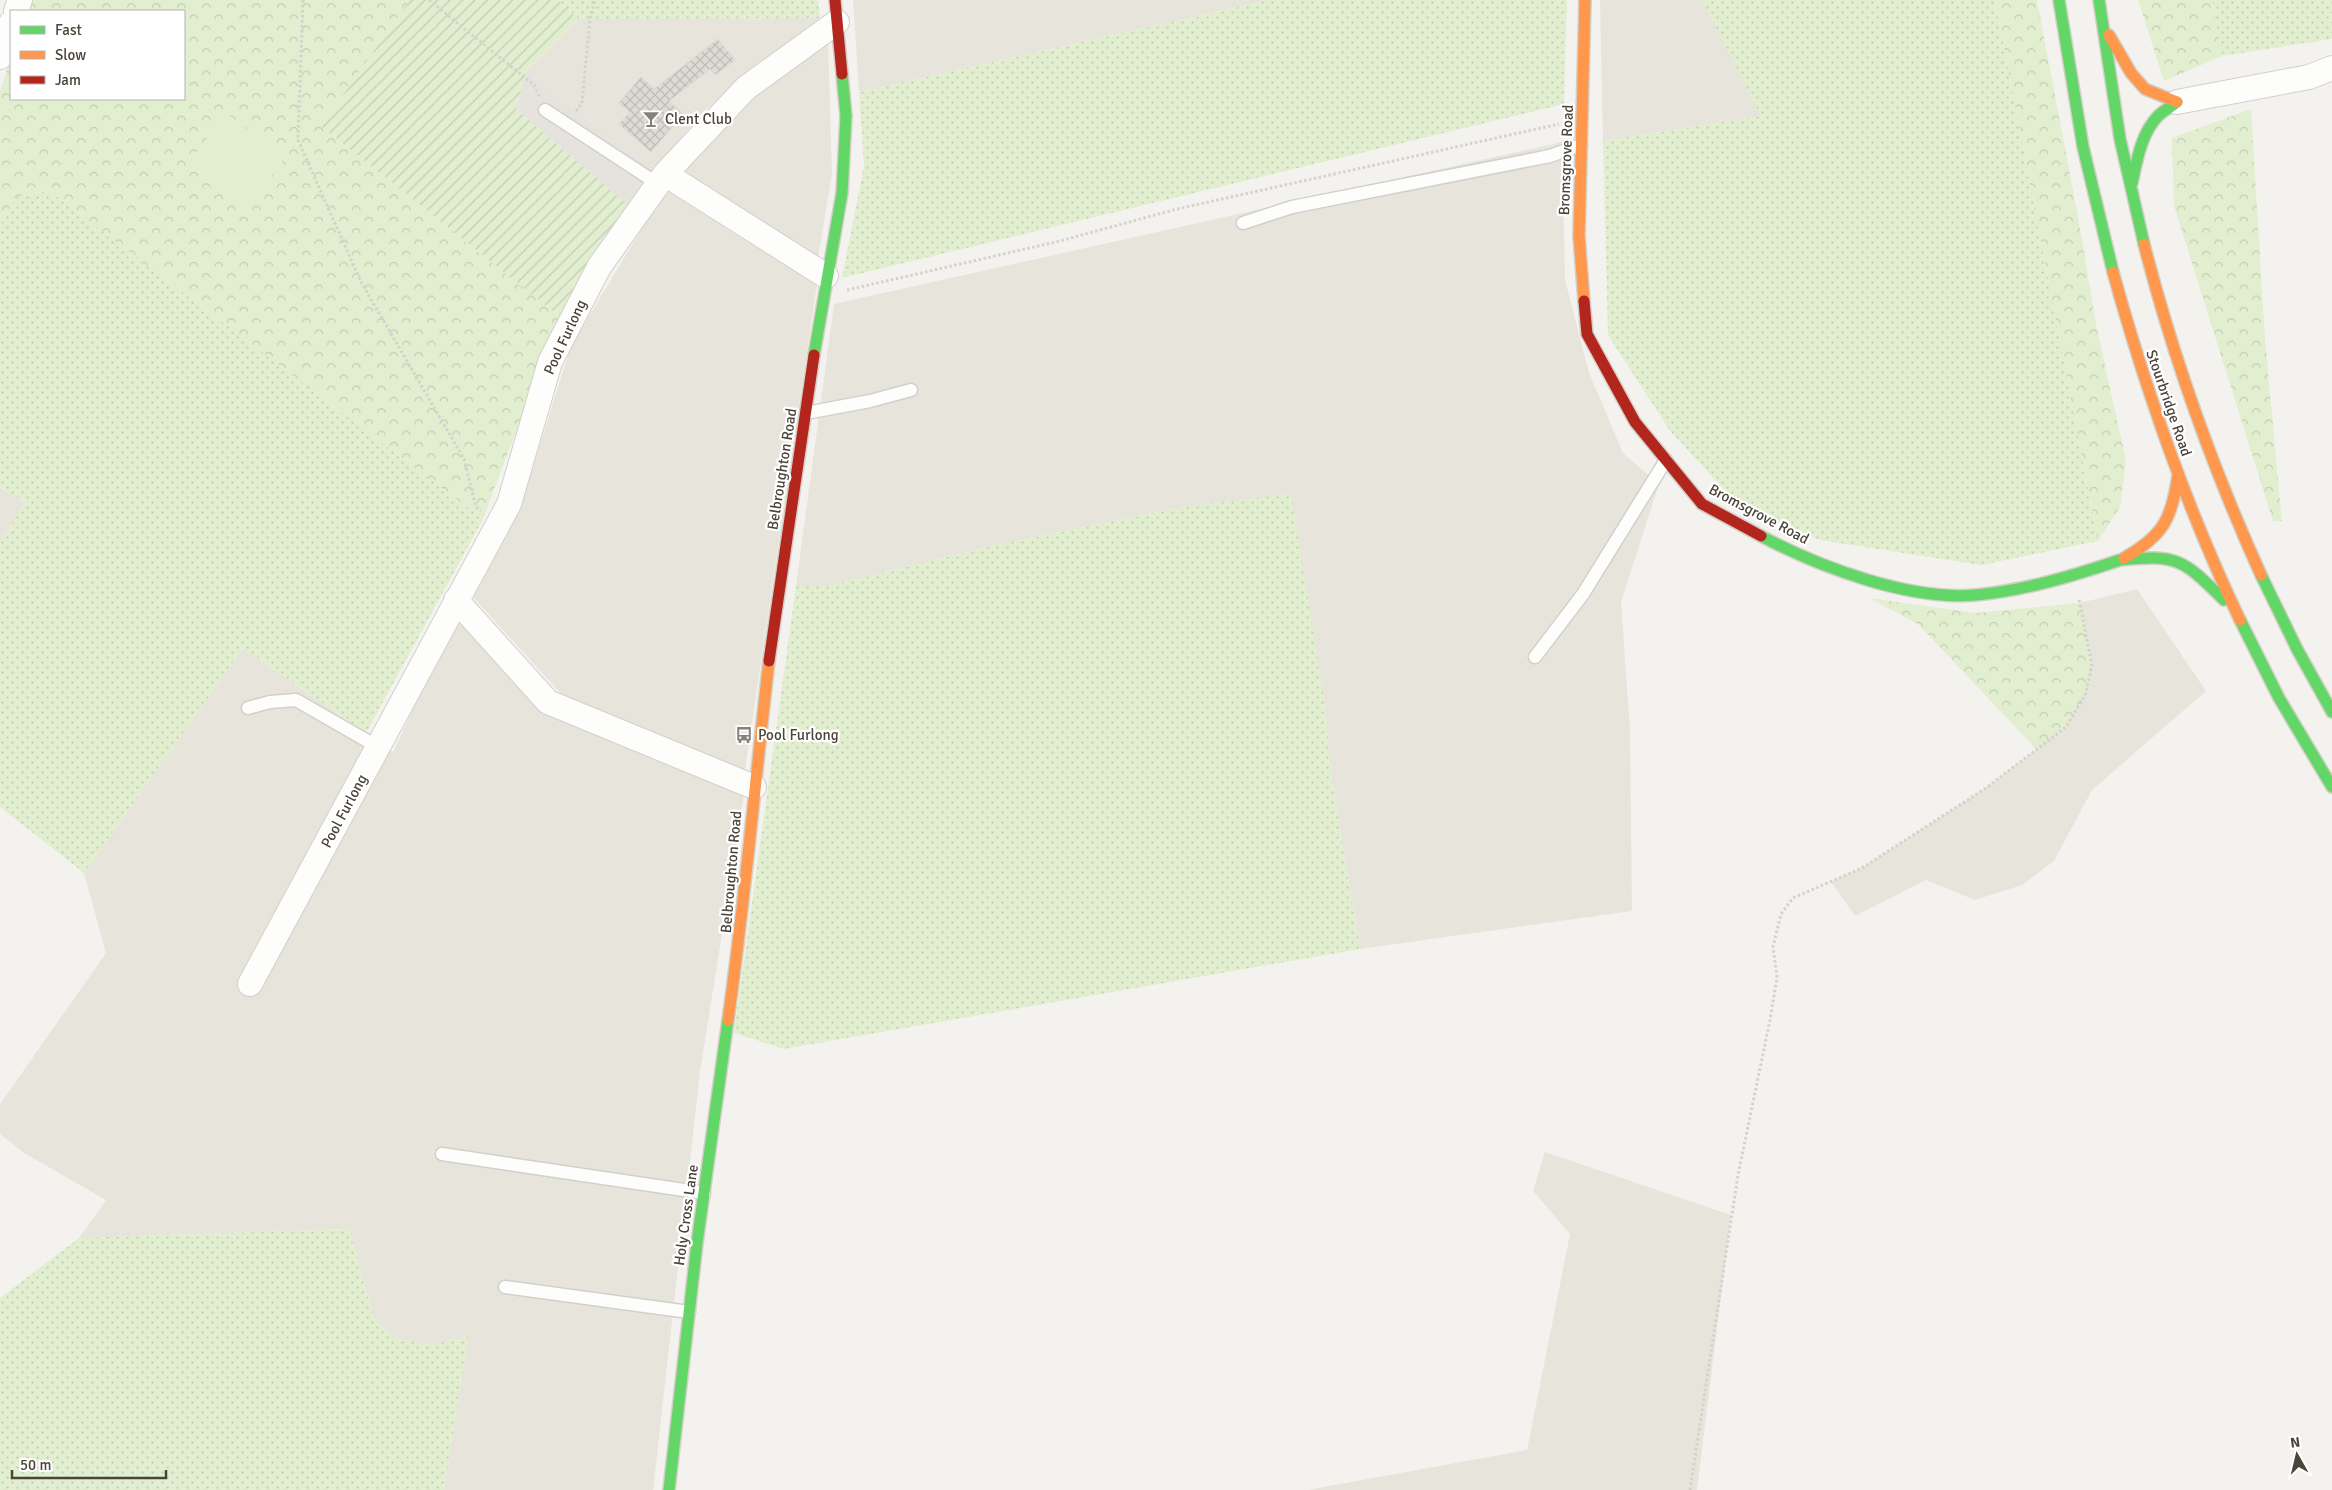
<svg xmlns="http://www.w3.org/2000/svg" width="2332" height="1490" font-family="Signika,sans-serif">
<defs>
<pattern id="grass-dots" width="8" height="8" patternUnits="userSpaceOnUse" patternTransform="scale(1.25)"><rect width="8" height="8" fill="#e1eecf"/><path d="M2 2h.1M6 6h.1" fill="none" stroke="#c3cdb2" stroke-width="1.8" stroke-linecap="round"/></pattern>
<pattern id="forest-crowns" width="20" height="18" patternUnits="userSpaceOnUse" patternTransform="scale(1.25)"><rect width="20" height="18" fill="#e1eecf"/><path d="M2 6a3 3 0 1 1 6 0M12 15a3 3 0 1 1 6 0" fill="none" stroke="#c3cdb2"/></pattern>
<pattern id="garden-furrows" width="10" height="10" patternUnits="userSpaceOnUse" patternTransform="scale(1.25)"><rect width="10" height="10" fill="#e1eecf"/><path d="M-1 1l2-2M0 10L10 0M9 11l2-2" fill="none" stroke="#c3cdb2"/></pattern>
<pattern id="building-cross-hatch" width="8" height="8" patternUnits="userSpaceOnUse" patternTransform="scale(1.25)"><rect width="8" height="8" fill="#dedbd6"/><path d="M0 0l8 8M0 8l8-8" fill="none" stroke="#c0bdb8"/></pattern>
</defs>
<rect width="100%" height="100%" fill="#f4f2ee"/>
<!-- residential -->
<path fill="#e7e4dc" d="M853,0H1270L859,92Z
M1600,0H1702L1762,116L1603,141Z
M820,18L705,110L653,170L526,73L578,19Z
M828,38L832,174L818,258L679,170L769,81Z
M1562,142L1565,280L1589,373L1623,453L1659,484L1621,602L1630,730L1632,911L1360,949L1332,781L1323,691L1188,506L992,546L828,586H796L834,304Z
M667,187L817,284L745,770L564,697L473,597L522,502L571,346Z
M0,488L25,502L2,540H0Z
M2137,589L2206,691L2092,790L2054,861L2022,885L1975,900L1926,880L1855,916L1831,882L1862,868L1986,788L2066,727L2092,666L2080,603Z
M457,615L548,713L744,795L700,1072L653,1490H444L468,1336L430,1345L393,1338L374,1319L349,1229L79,1238L106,1200L24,1153L0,1134V1104L106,953L84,873L243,648L393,752Z
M1545,1152L1731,1215L1697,1490H1307L1527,1450L1570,1234L1533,1191Z"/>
<!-- grass -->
<path fill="url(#grass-dots)" d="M558,0H818L820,18L578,19Z
M1270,0H1567L1564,104L842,278L864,166L859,92Z
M1702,0H1995L2098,541L1981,565L1820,540L1736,502L1670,431L1608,335L1603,141L1761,116Z
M2212,0H2332V39L2222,56Z
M49,191L483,519L366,733L243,648L84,873L0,807V540H2L25,502L0,488V226L16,197Z
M1291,494L1323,691L1332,781L1360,949L784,1049L734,1033L796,586H828L992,546L1188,506Z
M349,1229L374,1319L393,1338L430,1345L468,1336L444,1490H0V1298L79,1238Z"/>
<!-- forest -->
<path fill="url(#forest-crowns)" d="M34,0H410L321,126L559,316L483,519L49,191L16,197L0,226V92L11,56V99H184V11H29Z
M1995,0H2037L2083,244L2096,325L2126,461L2120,507L2098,541Z
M2138,0H2212L2222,56L2164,81Z
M2251,109L2265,340L2282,521H2273L2174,206L2172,138Z
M1869,598L1975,613L2080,603L2092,666L2085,695L2066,727L2037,750L1918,624Z"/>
<!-- garden -->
<path fill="url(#garden-furrows)" d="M410,0H558L578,19L526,73L516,109L629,206L559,316L321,126Z"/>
<!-- pitch -->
<path fill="#e1eecf" d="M226,113L285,158L246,210L187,165Z"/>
<!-- parking -->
<path fill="#e6e3df" d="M526,73L653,170L629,206L516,109Z"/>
<!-- building -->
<path fill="url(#building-cross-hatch)" stroke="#dcd9d4" d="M718,39L735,60L715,75L710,69L669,101L683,114L651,152L619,124L630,112L619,103L641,77L654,89Z"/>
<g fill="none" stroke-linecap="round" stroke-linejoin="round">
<!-- lane casing -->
<g stroke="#d2d0cb" stroke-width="15">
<path id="lane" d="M545,110L658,184
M1243,223L1292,207L1550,156L1581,145
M806,413L870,401L911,390
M1535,657L1583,594L1666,460
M248,708L270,702L296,700L378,747
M442,1154L704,1193
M505,1287L689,1312"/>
</g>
<!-- street casing -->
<g stroke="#d2d0cb" stroke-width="26">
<path id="street" d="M16,11L20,0
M0,57L11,23
M2177,102L2309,77L2332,68
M665,174L826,276
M456,600L548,702L754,787
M250,984L509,504L550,362L599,267L665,174L746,88L837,22"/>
</g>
<!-- fast casing -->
<g stroke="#d3cfc5" stroke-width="14">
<path id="fast" d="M2059,0L2083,147L2113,272
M2099,0L2120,139L2144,244
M2132,183C2137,160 2141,134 2158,116C2163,111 2171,107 2177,102
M814,355L842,193L846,116L842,74
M1761,536C1819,567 1910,601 1976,595C2026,590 2073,576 2120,560
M2120,560C2179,554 2183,560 2224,600
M2261,575L2297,649L2332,712
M2240,620L2279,698L2332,787
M669,1490L697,1243L728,1020"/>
</g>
<!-- slow casing -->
<g stroke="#d3cfc5" stroke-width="14">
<path id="slow" d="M2109,35L2131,73L2145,89L2177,102
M2144,244C2173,357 2213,469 2261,575
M2113,272C2146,391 2187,509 2240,620
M1584,301L1579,236L1585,0
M2124,558C2163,536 2172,519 2178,475
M728,1020C745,901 755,781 769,661"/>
</g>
<!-- jam casing -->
<g stroke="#d3cfc5" stroke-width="14">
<path id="jam" d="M835,0L842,74
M1584,301L1587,334L1635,422L1702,504L1761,536
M769,661L814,355"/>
</g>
<!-- path -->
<path stroke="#d3d2cc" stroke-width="3" stroke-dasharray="2.5 2.5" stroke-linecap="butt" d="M303,0L298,140L361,282L464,459L476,507L481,511
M429,0L534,85L539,96
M576,111L582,103L590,19L595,0
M847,290L1060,241L1177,209L1559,124
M1690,1490L1738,1175L1770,1020L1777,977L1773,947L1781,914L1793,898L1862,868L1986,788L2066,727L2085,695L2092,666L2079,599"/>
<!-- lane -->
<use href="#lane" stroke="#fdfdfc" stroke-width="12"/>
<!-- street -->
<use href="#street" stroke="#fdfdfc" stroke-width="24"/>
<!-- fast -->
<use href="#fast" stroke="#63d668" stroke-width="11"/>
<!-- slow -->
<use href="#slow" stroke="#ff974d" stroke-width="11"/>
<!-- jam -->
<use href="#jam" stroke="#b3261e" stroke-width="11"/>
</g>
<!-- icons -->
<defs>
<g id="bar-bare" transform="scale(1.35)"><path d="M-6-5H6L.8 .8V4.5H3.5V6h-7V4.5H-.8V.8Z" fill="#868178" stroke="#fff" stroke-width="2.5" paint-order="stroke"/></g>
<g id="bus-bare" transform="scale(1.35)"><path d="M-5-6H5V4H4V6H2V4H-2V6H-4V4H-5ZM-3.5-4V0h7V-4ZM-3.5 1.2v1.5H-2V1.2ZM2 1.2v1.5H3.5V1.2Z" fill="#868178" stroke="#fff" stroke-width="2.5" paint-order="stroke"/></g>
</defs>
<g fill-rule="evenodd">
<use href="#bar-bare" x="651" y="119"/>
<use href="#bus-bare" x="744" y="735"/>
</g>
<g text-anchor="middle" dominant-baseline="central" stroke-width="4.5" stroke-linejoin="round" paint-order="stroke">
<!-- poi labels -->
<g font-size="15" fill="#4b4439" stroke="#fff" text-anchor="start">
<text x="665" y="119">Clent Club</text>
<text x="758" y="735">Pool Furlong</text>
</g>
<!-- street labels -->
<g font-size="15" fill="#4b4439" stroke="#fff">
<text transform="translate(1566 160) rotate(-88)">Bromsgrove Road</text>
<text transform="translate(565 337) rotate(-65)">Pool Furlong</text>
<text transform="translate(2169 403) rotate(71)">Stourbridge Road</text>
<text transform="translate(782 469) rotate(-81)">Belbroughton Road</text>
<text transform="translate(1759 514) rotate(28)">Bromsgrove Road</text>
<text transform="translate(344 811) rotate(-62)">Pool Furlong</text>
<text transform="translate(731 872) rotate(-85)">Belbroughton Road</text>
<text transform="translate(686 1215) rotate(-82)">Holy Cross Lane</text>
</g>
</g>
<!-- legend -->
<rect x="10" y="10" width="175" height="90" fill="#ffffff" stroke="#b7b4b0"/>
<rect x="20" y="26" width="25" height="8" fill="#63d668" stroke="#b7b4b0"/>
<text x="55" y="35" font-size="15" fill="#4b4439">Fast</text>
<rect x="20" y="51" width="25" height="8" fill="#ff974d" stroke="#b7b4b0"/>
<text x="55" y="60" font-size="15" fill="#4b4439">Slow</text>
<rect x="20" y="76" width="25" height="8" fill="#b3261e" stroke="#b7b4b0"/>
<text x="55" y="85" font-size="15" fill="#4b4439">Jam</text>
<!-- north arrow -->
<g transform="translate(2297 1455) rotate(352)" stroke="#ffffff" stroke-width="4" paint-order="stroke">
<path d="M0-4L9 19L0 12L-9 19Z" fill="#4b4439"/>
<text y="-8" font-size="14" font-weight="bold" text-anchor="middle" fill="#4b4439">N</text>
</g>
<!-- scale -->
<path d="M12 1470v8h154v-8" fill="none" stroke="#4b4439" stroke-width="2.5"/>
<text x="20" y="1470" font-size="15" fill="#4b4439" stroke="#ffffff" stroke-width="4" paint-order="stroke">50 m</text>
</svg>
